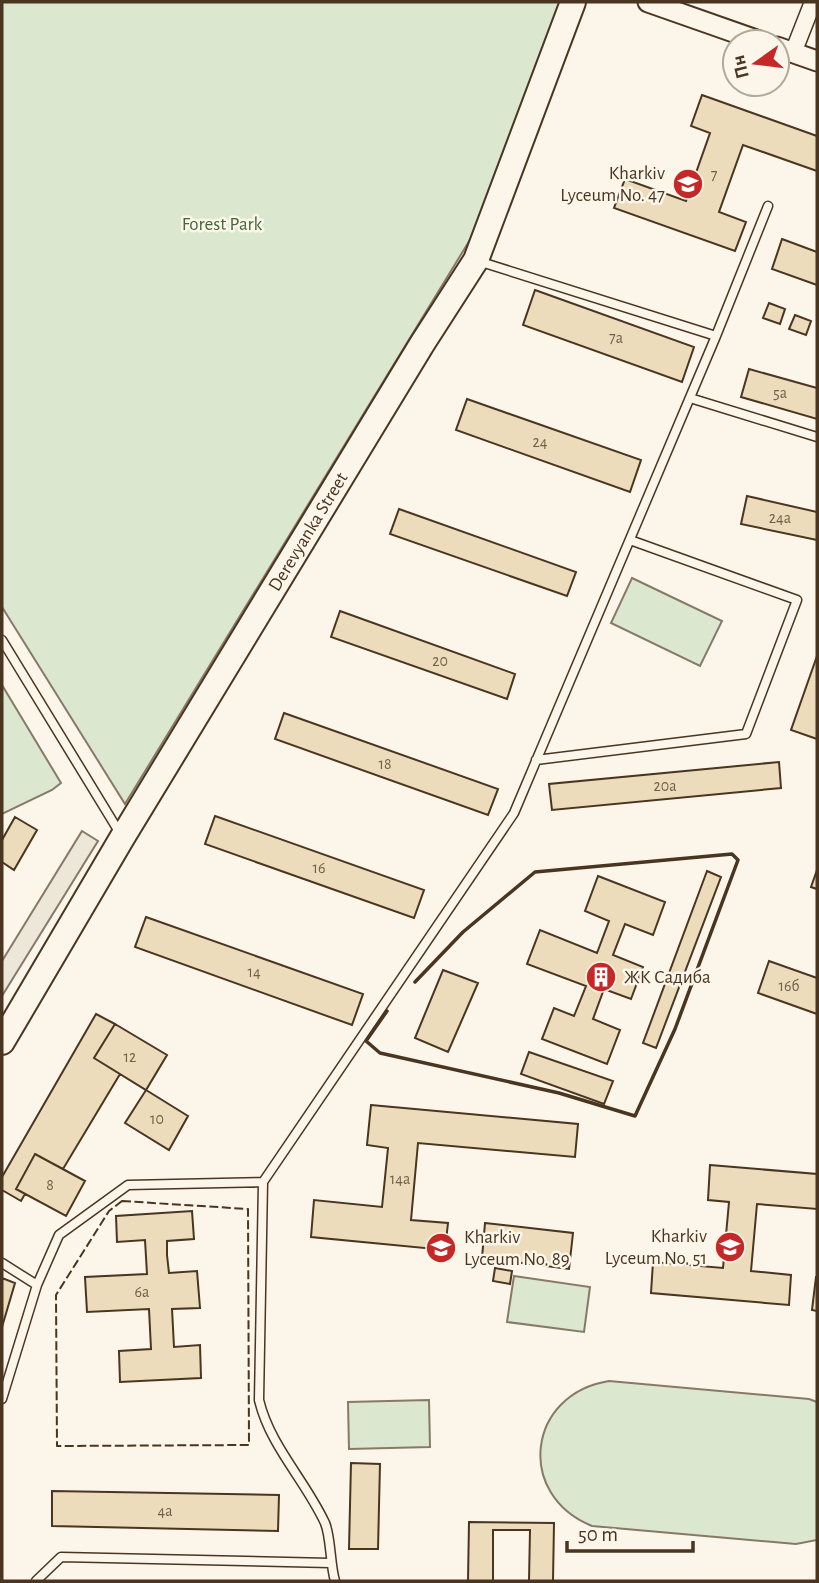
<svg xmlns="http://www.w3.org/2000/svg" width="819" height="1583" font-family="'Alegreya Sans',sans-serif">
<rect width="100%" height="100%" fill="#fbf6e9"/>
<!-- green -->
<path fill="#dce7d0" stroke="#887966" stroke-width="2" d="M2,2H561L476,230L125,804L2,607Z
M632,578L722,621L700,666L611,623Z
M2,685L61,783L52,790L2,814Z
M514,1276L590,1287L584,1332L507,1322Z
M609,1381L809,1399L817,1402V1540L796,1544L592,1526C515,1495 527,1394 609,1381Z
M429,1400L430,1447L349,1449L348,1402Z"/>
<!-- parking -->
<path fill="#ede7d9" stroke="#887966" stroke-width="2" d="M82,831L98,841L2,996V961Z"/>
<!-- building -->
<path fill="#ecdcbc" stroke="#4a3520" stroke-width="2" d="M702,95L817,136V171L743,145L719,212L746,222L735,251L614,208L625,179L686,201L710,133L691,126Z
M782,239L817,252V285L772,269Z
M535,290L694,347L682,382L523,325Z
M769,303L785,309L780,324L763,318Z
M795,315L811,321L806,335L789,329Z
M749,369L817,388V419L741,397Z
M467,399L641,460L630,492L456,430Z
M747,496L817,512V540L741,524Z
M399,509L576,572L567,596L390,534Z
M340,611L515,674L507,699L331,637Z
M817,656V739L791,730Z
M284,713L498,789L488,815L275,739Z
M779,762L781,788L552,810L549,784Z
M215,816L424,890L414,918L205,844Z
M15,817L37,830L14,870L2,862V840Z
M817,870V889L811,887Z
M707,871L721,877L656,1048L643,1043Z
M598,876L665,902L653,935L625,924L613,955L643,967L631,999L604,989L593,1019L620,1030L607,1064L542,1039L554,1008L574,1016L586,986L527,964L540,930L597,953L609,921L585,911Z
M146,917L363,994L352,1025L135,947Z
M769,961L817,978V1014L758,993Z
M443,970L478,983L448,1052L415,1038Z
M96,1014L115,1024L94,1058L120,1074L63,1169L35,1154L16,1189L25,1194L21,1201L2,1190V1177Z
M115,1024L167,1055L146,1090L94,1058Z
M529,1052L613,1081L604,1104L521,1074Z
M146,1090L188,1116L169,1150L125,1123Z
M371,1105L578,1124L575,1157L418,1143L411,1220L448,1223L445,1250L311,1237L314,1200L382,1207L388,1148L367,1145Z
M35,1154L85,1181L66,1216L16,1189Z
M710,1165L817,1174V1209L757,1204L751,1271L791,1275L789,1305L651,1293L653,1262L723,1268L729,1202L708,1200Z
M192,1211L194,1239L167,1241V1255L169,1273L197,1271L200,1308L172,1309L174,1347L200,1345L201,1378L120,1382L119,1351L151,1349L149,1309L87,1312L85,1277L147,1274L145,1240L117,1242L116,1216Z
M485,1223L573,1233L569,1269L482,1258Z
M495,1268L512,1271L510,1284L493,1281Z
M816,1277H817V1311L812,1310Z
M2,1278L15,1283L2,1327Z
M351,1463L380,1464L378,1549H349Z
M52,1491L279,1495L278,1531L52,1526Z
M469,1522L554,1523L553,1581H529L530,1530H493V1581H468Z"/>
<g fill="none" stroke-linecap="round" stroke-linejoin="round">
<!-- service casing -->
<g stroke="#4a3520" stroke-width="11">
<path id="service" d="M478,261L716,336
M690,398L817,437
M2,640L121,835
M536,760L746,734L797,600L630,540
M2,1263L37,1285
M2,1399L37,1285L59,1235L128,1185L263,1182
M36,1581L61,1557L330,1563
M335,1581C330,1564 331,1537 325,1523C305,1480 270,1446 259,1400L263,1182L514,813L716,336L768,206"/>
</g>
<!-- minor casing -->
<g stroke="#4a3520" stroke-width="19">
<path id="minor" d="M793,53L813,2"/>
</g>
<!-- tertiary casing -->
<g stroke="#4a3520" stroke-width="23">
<path id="tertiary" d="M648,2L762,42
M777,47L817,61"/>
</g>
<!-- primary casing -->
<g stroke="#4a3520" stroke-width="28">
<g id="primary">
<path id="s1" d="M2,1042L122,838L422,344L476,260L573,2"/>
</g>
</g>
<!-- service -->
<use href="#service" stroke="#fbf6e9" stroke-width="8"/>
<!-- minor -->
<use href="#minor" stroke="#fbf6e9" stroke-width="16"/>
<!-- tertiary -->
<use href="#tertiary" stroke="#fbf6e9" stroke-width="19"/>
<!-- primary -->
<use href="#primary" stroke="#fbf6e9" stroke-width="24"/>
<!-- fence -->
<path stroke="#4a3520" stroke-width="2" stroke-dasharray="9 3.5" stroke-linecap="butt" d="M122,1201L248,1209L249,1445L57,1446L56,1295L109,1211Z"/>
<!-- wall -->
<path stroke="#4a3520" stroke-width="3.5" d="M387,1011L366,1041L380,1053L559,1093L635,1116L675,1029L738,860L732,854L535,872L463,932L415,982"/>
</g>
<!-- icons -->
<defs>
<g id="school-disc" transform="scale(1.575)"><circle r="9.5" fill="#c62828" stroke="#fbf6e9"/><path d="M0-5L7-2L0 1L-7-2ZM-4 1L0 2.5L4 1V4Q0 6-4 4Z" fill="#fff"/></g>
<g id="building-disc" transform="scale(1.575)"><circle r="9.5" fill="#c62828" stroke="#fbf6e9"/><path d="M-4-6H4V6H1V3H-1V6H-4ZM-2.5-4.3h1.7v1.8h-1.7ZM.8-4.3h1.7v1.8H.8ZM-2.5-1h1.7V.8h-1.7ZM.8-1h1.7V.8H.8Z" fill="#fff"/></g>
</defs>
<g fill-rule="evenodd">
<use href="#school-disc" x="688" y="184"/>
<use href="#building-disc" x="601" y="977"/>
<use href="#school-disc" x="730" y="1247"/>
<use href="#school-disc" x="441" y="1248"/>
</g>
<g text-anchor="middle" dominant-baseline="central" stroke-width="5" stroke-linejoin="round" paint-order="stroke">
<!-- number labels -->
<g font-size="16" fill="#725f47">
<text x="714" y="175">7</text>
<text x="616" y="338">7а</text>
<text x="780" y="393">5а</text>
<text x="540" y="442">24</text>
<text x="780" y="518">24а</text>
<text x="440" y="661">20</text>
<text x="385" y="764">18</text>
<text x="665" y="786">20а</text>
<text x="319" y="868">16</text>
<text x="254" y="972">14</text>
<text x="789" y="986">16б</text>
<text x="130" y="1057">12</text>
<text x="157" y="1119">10</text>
<text x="400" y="1179">14а</text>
<text x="50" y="1185">8</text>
<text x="142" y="1292">6а</text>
<text x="165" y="1511">4а</text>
</g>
<!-- poi labels -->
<g font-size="19" fill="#4a3520" stroke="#fbf6e9" text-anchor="end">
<text x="665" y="173">Kharkiv<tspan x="665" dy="22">Lyceum No. 47</tspan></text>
<text x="624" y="977" text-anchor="start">ЖК Садиба</text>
<text x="707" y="1236">Kharkiv<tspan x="707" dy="22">Lyceum No. 51</tspan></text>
<text x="464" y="1237" text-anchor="start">Kharkiv<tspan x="464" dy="22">Lyceum No. 89</tspan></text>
</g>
<!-- park labels -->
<g font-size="19" fill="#436837" stroke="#fbf6e9">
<text x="222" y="224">Forest Park</text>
</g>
<!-- street labels -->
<g font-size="19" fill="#4a3520" stroke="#fbf6e9">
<text stroke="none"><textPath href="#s1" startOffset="595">Derevyanka Street</textPath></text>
</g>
</g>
<!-- border -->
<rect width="819" height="1583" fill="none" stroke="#4a3520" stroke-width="7"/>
<!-- north arrow -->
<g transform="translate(756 63) rotate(256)"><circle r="33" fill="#fbf6e9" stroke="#b4a999" stroke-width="2"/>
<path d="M0-5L12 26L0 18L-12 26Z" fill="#c62828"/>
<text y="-10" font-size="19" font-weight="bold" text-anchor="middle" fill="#4a3520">Пн</text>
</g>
<!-- scale -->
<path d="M567 1541v10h126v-10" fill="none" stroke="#4a3520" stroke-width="3.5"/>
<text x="578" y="1541" font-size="21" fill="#4a3520" stroke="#fbf6e9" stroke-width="5" paint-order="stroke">50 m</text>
</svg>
